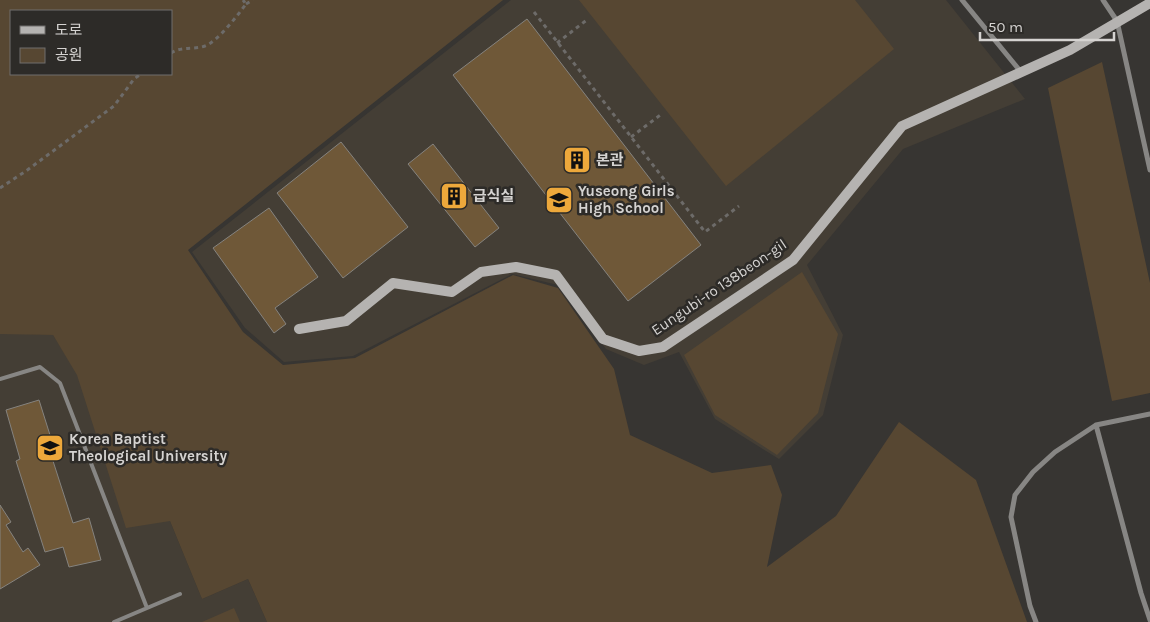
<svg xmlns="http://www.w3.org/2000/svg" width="1150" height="622" font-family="Karla,'Noto Sans KR',sans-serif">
<rect width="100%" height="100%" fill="#373532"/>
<!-- built -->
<path fill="#443e35" d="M511,0H946L1025,99L903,149L807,265L843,335L823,415L779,459L715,419L679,352L644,365L606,349L558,285L512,274L353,356L284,362L245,328L192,252Z
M2,333L53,335L170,521L202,599L248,579L267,622H0V334Z"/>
<!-- green -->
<path fill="#574732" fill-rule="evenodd" d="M0,0H503L188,250L243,332L283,365L355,358L513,275L558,288L614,369L630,435L712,473L771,465L782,495L767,567L836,516L899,422L976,480L1027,622H267L248,579L202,599L170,521L126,528L77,375L53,335L0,334ZM11,11H171V74H11Z
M579,0H855L894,49L726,186Z
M1102,62L1150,283V393L1112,401L1048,88Z
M802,272L838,334L818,413L777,455L715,415L684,355Z
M234,608L240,622H202Z"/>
<!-- building -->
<path fill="#6f5838" stroke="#85837f" d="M527,19L701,245L628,301L453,75Z
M341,142L408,227L343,278L277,193Z
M433,144L499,228L475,247L408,164Z
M269,208L318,277L275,308L286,324L274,333L213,248Z
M39,400L55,451L53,461L73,523L89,518L101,560L69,567L63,547L45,552L16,461L20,459L6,410Z
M0,505L11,522L6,525L23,552L28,548L40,565L0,589Z"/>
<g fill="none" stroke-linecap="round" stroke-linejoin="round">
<!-- path -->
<path stroke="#6d6b69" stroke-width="3" stroke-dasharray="4 4" stroke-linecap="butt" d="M246,4L253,0
M534,12L705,232L739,206
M557,43L588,19
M171,53C182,46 193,50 205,46C217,42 238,15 246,4L243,0
M631,137L663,113
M0,188L26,171L114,106L134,79L141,74"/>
<!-- lane -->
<path stroke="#878684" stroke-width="4" d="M0,379L40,367L60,383L147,608
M114,622L180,594"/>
<!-- street -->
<path stroke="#878684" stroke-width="5" d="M962,0L1021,72
M1103,0L1117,21L1150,170
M1096,425L1141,593L1150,620
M1036,622L1030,606L1011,517L1015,495L1033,472L1055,452L1096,425L1150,414"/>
<!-- secondary -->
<path stroke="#b5b3b1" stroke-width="10" d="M299,329L346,321L393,283L452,292L481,272L516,267L556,275L603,339L639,351L663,347L793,260L902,126L1070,50L1150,3"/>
</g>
<!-- icons -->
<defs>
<g id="building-square" transform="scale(1.4375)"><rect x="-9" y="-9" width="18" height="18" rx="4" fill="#eda83b" stroke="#2d2b28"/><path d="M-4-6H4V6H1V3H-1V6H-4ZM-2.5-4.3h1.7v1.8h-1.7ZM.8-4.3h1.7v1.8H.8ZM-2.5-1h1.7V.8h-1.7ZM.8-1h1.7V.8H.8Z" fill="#111"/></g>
<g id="school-square" transform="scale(1.4375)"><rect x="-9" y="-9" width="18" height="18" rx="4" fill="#eda83b" stroke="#2d2b28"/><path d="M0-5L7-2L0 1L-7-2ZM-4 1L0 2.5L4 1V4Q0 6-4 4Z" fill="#111"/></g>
<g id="university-square" transform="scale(1.4375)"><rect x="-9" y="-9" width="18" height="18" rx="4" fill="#eda83b" stroke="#2d2b28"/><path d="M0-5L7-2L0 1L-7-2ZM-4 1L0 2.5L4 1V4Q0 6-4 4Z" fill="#111"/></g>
</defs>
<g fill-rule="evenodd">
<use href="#building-square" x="577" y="160"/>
<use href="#building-square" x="454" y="196"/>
<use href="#school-square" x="559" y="200"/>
<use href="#university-square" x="50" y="448"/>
</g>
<g text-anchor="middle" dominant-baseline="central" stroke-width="5" stroke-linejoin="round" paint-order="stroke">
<!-- poi labels -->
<g font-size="15" font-weight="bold" fill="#d5d3d1" stroke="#2d2b28" text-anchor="start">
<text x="596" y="160">본관</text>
<text x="578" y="191">Yuseong Girls<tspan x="578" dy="17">High School</tspan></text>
<text x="473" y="196">급식실</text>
<text x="69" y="439">Korea Baptist<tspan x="69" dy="17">Theological University</tspan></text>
</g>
<!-- street labels -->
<g font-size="15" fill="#d5d3d1" stroke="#2d2b28">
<text transform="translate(719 287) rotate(-34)">Eungubi-ro 138beon-gil</text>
</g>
</g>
<!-- legend -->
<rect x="10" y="10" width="162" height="65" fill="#2d2b28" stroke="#706e6c"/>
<rect x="20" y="26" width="25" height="8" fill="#b5b3b1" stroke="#706e6c"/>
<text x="55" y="35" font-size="15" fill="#d5d3d1">도로</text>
<rect x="20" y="48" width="25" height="15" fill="#574732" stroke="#706e6c"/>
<text x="55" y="60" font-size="15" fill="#d5d3d1">공원</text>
<!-- scale -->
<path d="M980 32v8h134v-8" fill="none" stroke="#d5d3d1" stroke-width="2.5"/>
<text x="988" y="32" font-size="15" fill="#d5d3d1" stroke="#2d2b28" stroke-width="4" paint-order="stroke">50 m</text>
</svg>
